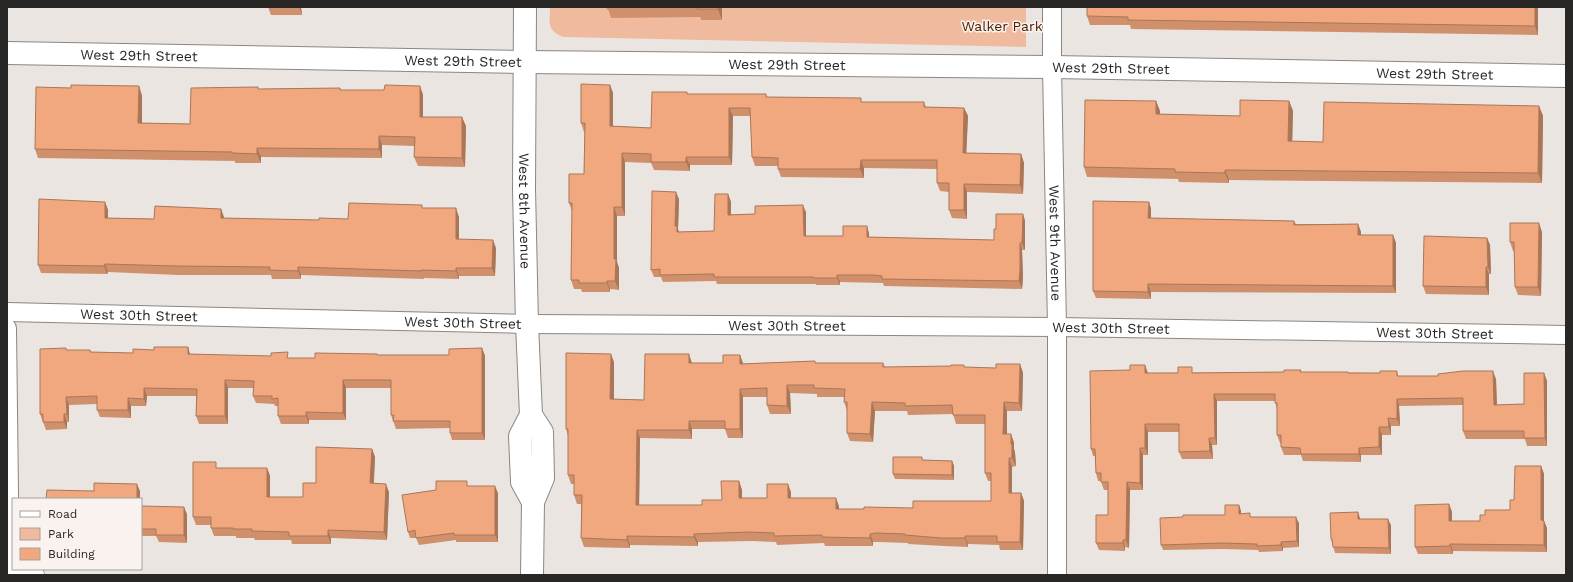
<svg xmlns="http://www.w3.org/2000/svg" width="1573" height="582" font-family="'Work Sans',sans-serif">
<rect width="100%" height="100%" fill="#ebe5e1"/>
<!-- green -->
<path fill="#efba9d" d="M550,7H1026V47L563,37C546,29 550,24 550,7Z"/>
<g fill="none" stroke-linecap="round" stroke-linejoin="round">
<!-- street casing -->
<g stroke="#8c8683" stroke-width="20">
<g id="street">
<path id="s1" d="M1052,7V67L1057,327V575"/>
<path id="s2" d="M7,312L527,324L1057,327L1566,335"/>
<path d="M7,328L10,575"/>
<path d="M7,574L35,575"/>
</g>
</g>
<!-- secondary casing -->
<g stroke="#8c8683" stroke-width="24">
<g id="secondary">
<path id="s3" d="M525,7L524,189L527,324L531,415L542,432L543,478L533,502L532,575"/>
<path id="s4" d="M7,53L525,62L1052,67L1566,76"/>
<path d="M531,415L520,436L522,482L533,502"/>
</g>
</g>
<!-- street -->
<use href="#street" stroke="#fff" stroke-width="18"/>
<!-- secondary -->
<use href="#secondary" stroke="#fff" stroke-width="22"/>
</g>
<!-- wall -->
<path fill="#d0906c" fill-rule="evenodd" d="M268,7H301L302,15H271Z
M605,7H722V20H701L700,17L611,18L609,11Z
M1538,7V35L1131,29L1130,25H1090L1087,16Z
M610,85L613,93V126L651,128L687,92V94H766L767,97L862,102H924L926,107L964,108L968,116L966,153L1021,154L1024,163L1023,194L967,192V219L952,218L949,210V192L940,191L937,183V169L864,168V178L781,177L778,169V166H755L752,157L751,116H733L732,165H690V171L654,170L651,163L625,162V216H617V262L619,268V290L610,289V292H582L581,289H574L571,280L572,211L569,203L584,174L585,132H584L581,123Z
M139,86L142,96V123L190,124L259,89L340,88L341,90H384L420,86L423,95V117L466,126L465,167L418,166L414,157V146L382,145V158L261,157V163H235V161L38,158L35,149L71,88Z
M1156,101L1160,111V114L1240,116L1289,101L1293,111L1292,141L1323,142L1539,106L1543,116L1542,183L1229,180V183L1179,182L1178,179L1087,177L1084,167Z
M728,194L731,202V215L806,212V236H843L869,233V237L994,240L996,229L1023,214L1025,221V250H1022L1023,278L1022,289L884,286L883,283L840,282V285H816V284H717L716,281L663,282L661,277H654L651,270L679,199L678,229L679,232L714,231Z
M105,202L108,210V218L154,219L221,209L224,218L319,220L348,219L423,208L459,217V239L496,248L495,276H459V279L424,278V279L301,275V279H272L271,275H178L108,272L107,274L41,273L38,265Z
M1149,202L1151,209V218L1294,221L1296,224H1358L1361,232V235H1393L1396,243V293L1151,292V299L1096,298L1093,291Z
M1542,232L1541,296L1518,295L1515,287L1514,251H1513L1510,242Z
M1487,238L1490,245L1491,274H1489V295L1426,294L1423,286Z
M188,347L190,354L289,358H315L378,355H449L482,348L485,356V440H452L450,433V428L396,429L391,415V388H346V420H309V424H281L278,416V406H275L274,404L256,403L253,396L254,388H228V424H199L196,416V396H147L146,406H131V418L100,417L97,410V404L69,405V422H67V429L46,430L40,414L67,350H90L91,352L133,353L154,350Z
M740,355L743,364L815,361V363H883L885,367L996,368L1020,364L1023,373L1022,411H1007V434H1011L1014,443V449L1015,453L1016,466L1012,467V493H1021L1024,501L1023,550H1000L999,545L968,544V547L944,546L908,544V543L879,542H873V546H825L824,543L777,545L776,542L752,541L698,542V546L630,545V548L584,547L581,538V504H577L574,495V484H571L568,475V436L566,429L614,362V399L644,400L692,363H723ZM790,393L817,394V397H844V402L847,410V433L850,441L873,442L875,411H907L908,415L953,414L956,424H985V473L988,481H991V501L913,508L864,509H839V506L791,498V492L767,498H742V490L739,481L722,500L702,505H639L640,438L692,439V429H725L728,438H743V397H767V405L770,414H791Z
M1301,370V372L1380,373L1397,371L1398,376L1496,379L1497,405L1524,404L1544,373L1547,381V446H1527L1525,439H1466L1463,431V405L1399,406L1400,426H1391V435H1382V455H1361V462L1303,461L1301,455H1284L1281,447V443H1280L1277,435V410L1275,401H1217V445H1212L1213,459H1182L1179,452V432H1148V455H1143V490H1130L1129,548L1125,547V551L1099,550L1096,543L1108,515V490H1104L1101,482V481H1098L1096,473L1095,456H1093L1091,449L1148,373L1284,372Z
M372,449L375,457L374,483L389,492L387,540L331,538V544H292L291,540H255L254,538H236V536H214L211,528V525H196L193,517L218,468H267L270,476V497H303L316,483Z
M923,460L952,461L954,466V480L895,479L893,474Z
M1541,466L1544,474V521L1547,528V552L1453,551V554H1418L1415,547L1449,504L1452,512V521H1480L1485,515L1510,510L1514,500Z
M469,486L498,493V542H456V540L419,545L416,538H410L408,532Z
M1239,505L1241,511V514L1251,517L1299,523V547L1283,548V551L1259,552L1258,550L1223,549L1163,550L1161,545L1225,515Z
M141,506L187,514V543L159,542L156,536H141Z
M1360,518V519L1391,525V554L1335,553L1331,539Z"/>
<!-- shaded-wall -->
<path fill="#a97658" d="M299,7H301L302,15Z
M718,7H722V20L718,9Z
M1535,7H1538V35L1535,26Z
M610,85L613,93V135L610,126Z
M139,86L142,96V133L138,123Z
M420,86L423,95V126L420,117Z
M1156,101L1160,111V124L1156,114Z
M1289,101L1293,111L1292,151L1288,141Z
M1539,106L1543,116L1542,183L1538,173Z
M729,108L733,116L732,165L729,157Z
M964,108L968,116L966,161L963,153Z
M462,117L466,126L465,167L462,158Z
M379,136L382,145V158L379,149Z
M257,148L261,157V163L257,154Z
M622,153L625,162V216L622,207Z
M1021,154L1024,163L1023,194L1020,185Z
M686,157L690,165V171L686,162Z
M861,160L864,168V178L860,169Z
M1225,170L1229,180V183L1225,173Z
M964,184L967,192V219L964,210Z
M676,192L679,199L678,229L679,233V239L675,226Z
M728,194L731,202V222L728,215Z
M105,202L108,210V226L105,218Z
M1149,202L1151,209V226L1148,218Z
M803,205L806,212V243L804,236Z
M614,207L617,216V262L619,268V290L615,281L614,259Z
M456,208L459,217V247L456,239Z
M221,209L224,217L223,226L221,218Z
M1023,214L1025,221V250L1022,243Z
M1539,223L1542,232L1541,296L1538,287Z
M1358,224L1361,232V243L1358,235Z
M867,226L869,233V244L867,237Z
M1393,235L1396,243V293L1393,286Z
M1487,238L1490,245L1491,274L1488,267Z
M493,240L496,248L495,276L492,268Z
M1020,243L1022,250L1023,278L1022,289L1019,281Z
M105,264L108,272L107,274L104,266Z
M298,267L301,275V279L298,271Z
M1486,267L1489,274V295L1486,287Z
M456,268L459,276V279L456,271Z
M837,275L840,282V285L837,278Z
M607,281L610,289V292L607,283Z
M1148,284L1151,292V299L1148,292Z
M188,347L190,355L188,354Z
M482,348L485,356V440L482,433Z
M611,354L614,362V408L610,399Z
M689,354L692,363V372L689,363Z
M740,355L743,363V373L740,364Z
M1020,364L1023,373L1022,411L1019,403Z
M1145,365L1148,373H1145Z
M1493,371L1496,379L1497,412L1494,405Z
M1544,373L1547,381V446L1545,438Z
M225,380L228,388V424L225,416Z
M343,380L346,388V420L343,413Z
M787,385L790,393L791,414L787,406Z
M144,388L147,396L146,406L144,399Z
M740,389L743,397V438L740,429Z
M1214,394L1217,401V445L1215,438Z
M66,397L69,405V422L67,414Z
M128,398L131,406V418L128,410Z
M1397,399L1399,406L1400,426L1397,419Z
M872,402L875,411L873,442L870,434Z
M1004,402L1007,411V443L1003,434Z
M306,412L309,420V424L306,416Z
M64,414L67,422V429L64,422Z
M1388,418L1391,426V435L1389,427Z
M689,421L692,429V439L689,430Z
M1145,424L1148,432V455L1145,448Z
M1379,427L1382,435V455L1379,447Z
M637,430L640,438L639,514L636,505Z
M1011,434L1014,443V449L1015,453L1016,466L1012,458L1011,444Z
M1209,438L1212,445L1213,459L1210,451Z
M1140,448L1143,455V490L1140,483Z
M1359,448L1361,455V462L1359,454Z
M372,449L375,457L373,492L370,483Z
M1009,458L1012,467V501L1009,493Z
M952,461L954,466V480L952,475Z
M1541,466L1544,474V528L1541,520Z
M267,468L270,476V505L267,497Z
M739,481L742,490V507L739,498Z
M1127,482L1130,490L1129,548L1126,540Z
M137,484L140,491V499H137Z
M386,484L389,492L387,540L384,532Z
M788,484L791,492V506L788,498Z
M495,486L498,493V542L495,535Z
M1021,493L1024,501L1023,550L1020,542Z
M836,498L839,506V517L836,509Z
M1449,504L1452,512V528L1449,521Z
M1239,505L1241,511V519L1239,514Z
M184,507L187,514V543L184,535Z
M1358,512L1360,518V525L1358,519Z
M1296,517L1299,523V547L1297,541Z
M1388,519L1391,525V554L1389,548Z
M1544,521L1547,528V552L1544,545Z
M328,530L331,538V544L328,536Z
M694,534L698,542V546L694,537Z
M870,534L873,542V546L870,538Z
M627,536L630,545V548L627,540Z
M965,536L968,544V547L965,538Z
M1123,540L1125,547V551L1123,543Z
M1281,542L1283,548V551L1281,545Z
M1450,544L1453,551V554L1450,546Z"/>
<!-- building -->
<path fill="#f2a87e" stroke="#a97658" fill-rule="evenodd" d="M697,7H718V9H697Z
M1087,7H1535V26L1128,20V17L1087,16Z
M581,84L610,85V126L651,128L652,92H687V94H766V97L861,98V102H924V107L964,108L963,153L1021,154L1020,185L964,184V210H949V183H937V160H861L860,169H778V158L752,157L750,108H729V157H686V162H651V154L622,153V207H614V259H616L615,281H607V283H579V280H571L572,203H569V174H584L585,123H581Z
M71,85L139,86L138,123L190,124L191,88L258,87V89L340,88V90H384L385,85L420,86V117H462V158L414,157L415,137L379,136V149L257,148V154L232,153V152L35,149L36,87L71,88Z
M1085,100L1156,101V114L1240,116V100L1289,101L1288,141L1323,142L1324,102L1539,106L1538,173L1225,170V173L1175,172V169L1084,167Z
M652,191L676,192L675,226H677V232L714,231L715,194H728V215L755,214V206L803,205L804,236H843V226H867V237L994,240V229H996V214H1023L1022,243H1020V270L1019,281L882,279V276L874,275H837V278H814V277H714V274L660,275V269L651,270Z
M39,199L105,202V218L154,219L155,206L221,209V218L319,220V218L348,219L349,203L422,205V208H456V239L493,240L492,268H456V271L421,270V271L298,267V271L269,270L270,267L176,266L105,264L104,266L38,265Z
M1093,201L1149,202L1148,218L1294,221V225L1358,224V235H1393V286L1148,284V292L1093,291Z
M1510,223H1539L1538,287H1515L1514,242H1510Z
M1424,236L1487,238L1488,267H1486V287L1423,286Z
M154,347H188V354L271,356V353L288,352L287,358H315V353L377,354V355H449V349L482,348V433H450V421H393L394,415H391V380H343V413L306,412V416H278V398L272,399V396H253L254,381L225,380V416H196L197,389L144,388V399L128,398V410H97V396L66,397L67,414H64V422H43V414H40V349L66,348V350H90V352L133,353V349L154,350Z
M566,353L611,354L610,399L644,400L645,354H689V363H723V355H740V364L815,361V363H883V367L951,366V365H964V367L996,368V364H1020L1019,403L1004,402L1003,434H1011V444H1012V458H1009V493H1021L1020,542H997V536H965V538H941L905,535V534L876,533L870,534V538L822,537V535L774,536V533L749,532L694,534V537L627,536V540L581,538L582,495H574V475H568V429H566ZM787,385H814V388L845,389L844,402H847V433L870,434L872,402L905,403V406L952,405L953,415H985V473H991V501H913V508L864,507V509H836V498H788V484H767V498H739V481H721L722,500H702V505H636L637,430H689V421H725V429H740V389L767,388V405L787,406Z
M1130,365H1145V373H1178V367H1192V373L1284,372V370H1301L1300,372H1348V373H1380V371H1397V376H1438V374L1463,371H1493L1494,405L1524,404V373H1544L1545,438H1524V431H1463V398L1397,399V419L1388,418L1389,427H1379V447L1359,448V454H1301L1300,448L1281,447V435H1277V403H1275V394H1214L1215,438H1209L1210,451L1179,452V424H1145V448H1140V483L1127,482L1126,540H1123V543H1096V515H1108V482H1101V473H1096L1095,449H1091L1090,371L1130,370Z
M316,447L372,449L370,483L386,484L384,532L328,530V536H289V532L252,531V529H233V528H211V517H193V462H216V468H267V497H303V483H316Z
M893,457H922V460L952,461V475L893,474Z
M1515,466H1541V520L1544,521V545L1450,544V546L1415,547V505L1449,504V521H1480V515H1485V510H1510V500H1514Z
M436,481H467V486H495V535H454V533L416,538L415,530L408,532L402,495L436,490Z
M94,483L137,484V499H46L47,490L94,491Z
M1225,505H1239V514L1250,513V517H1296L1297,541L1281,542V545L1257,546V544L1221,543L1161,545L1160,518L1183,517V515H1225Z
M141,506L184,507V535H156V529H141Z
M1358,512V519H1388L1389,548L1333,547L1332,539H1331L1330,513Z"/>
<g text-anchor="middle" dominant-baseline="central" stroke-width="3" stroke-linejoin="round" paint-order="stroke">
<!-- park labels -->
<g font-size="14" fill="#4f2101" stroke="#f9f2ee">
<text x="1002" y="26">Walker Park</text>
</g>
<!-- street labels -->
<g font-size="14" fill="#292725" stroke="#f9f2ee">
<text stroke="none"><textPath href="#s4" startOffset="132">West 29th Street</textPath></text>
<text stroke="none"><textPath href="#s4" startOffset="456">West 29th Street</textPath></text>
<text stroke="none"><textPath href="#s4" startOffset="780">West 29th Street</textPath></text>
<text stroke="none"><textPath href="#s4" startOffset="1104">West 29th Street</textPath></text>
<text stroke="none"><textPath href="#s4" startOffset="1428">West 29th Street</textPath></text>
<text stroke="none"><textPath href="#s3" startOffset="204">West 8th Avenue</textPath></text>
<text stroke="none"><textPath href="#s1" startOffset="236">West 9th Avenue</textPath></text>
<text stroke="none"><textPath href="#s2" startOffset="132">West 30th Street</textPath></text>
<text stroke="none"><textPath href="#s2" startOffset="456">West 30th Street</textPath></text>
<text stroke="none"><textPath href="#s2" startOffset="780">West 30th Street</textPath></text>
<text stroke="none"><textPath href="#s2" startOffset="1104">West 30th Street</textPath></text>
<text stroke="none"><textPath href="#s2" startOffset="1428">West 30th Street</textPath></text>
</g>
</g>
<!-- border -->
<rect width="1573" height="582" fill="none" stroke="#292725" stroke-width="16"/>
<!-- legend -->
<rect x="12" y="498" width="130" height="72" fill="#f9f2ee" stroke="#a6a19e"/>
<rect x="20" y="511" width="20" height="6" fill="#ffffff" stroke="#a6a19e"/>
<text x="48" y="518" font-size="12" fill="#292725">Road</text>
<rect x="20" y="528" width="20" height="12" fill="#efba9d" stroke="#a6a19e"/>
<text x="48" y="538" font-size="12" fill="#292725">Park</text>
<rect x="20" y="548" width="20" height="12" fill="#f2a87e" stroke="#a6a19e"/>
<text x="48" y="558" font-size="12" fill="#292725">Building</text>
</svg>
